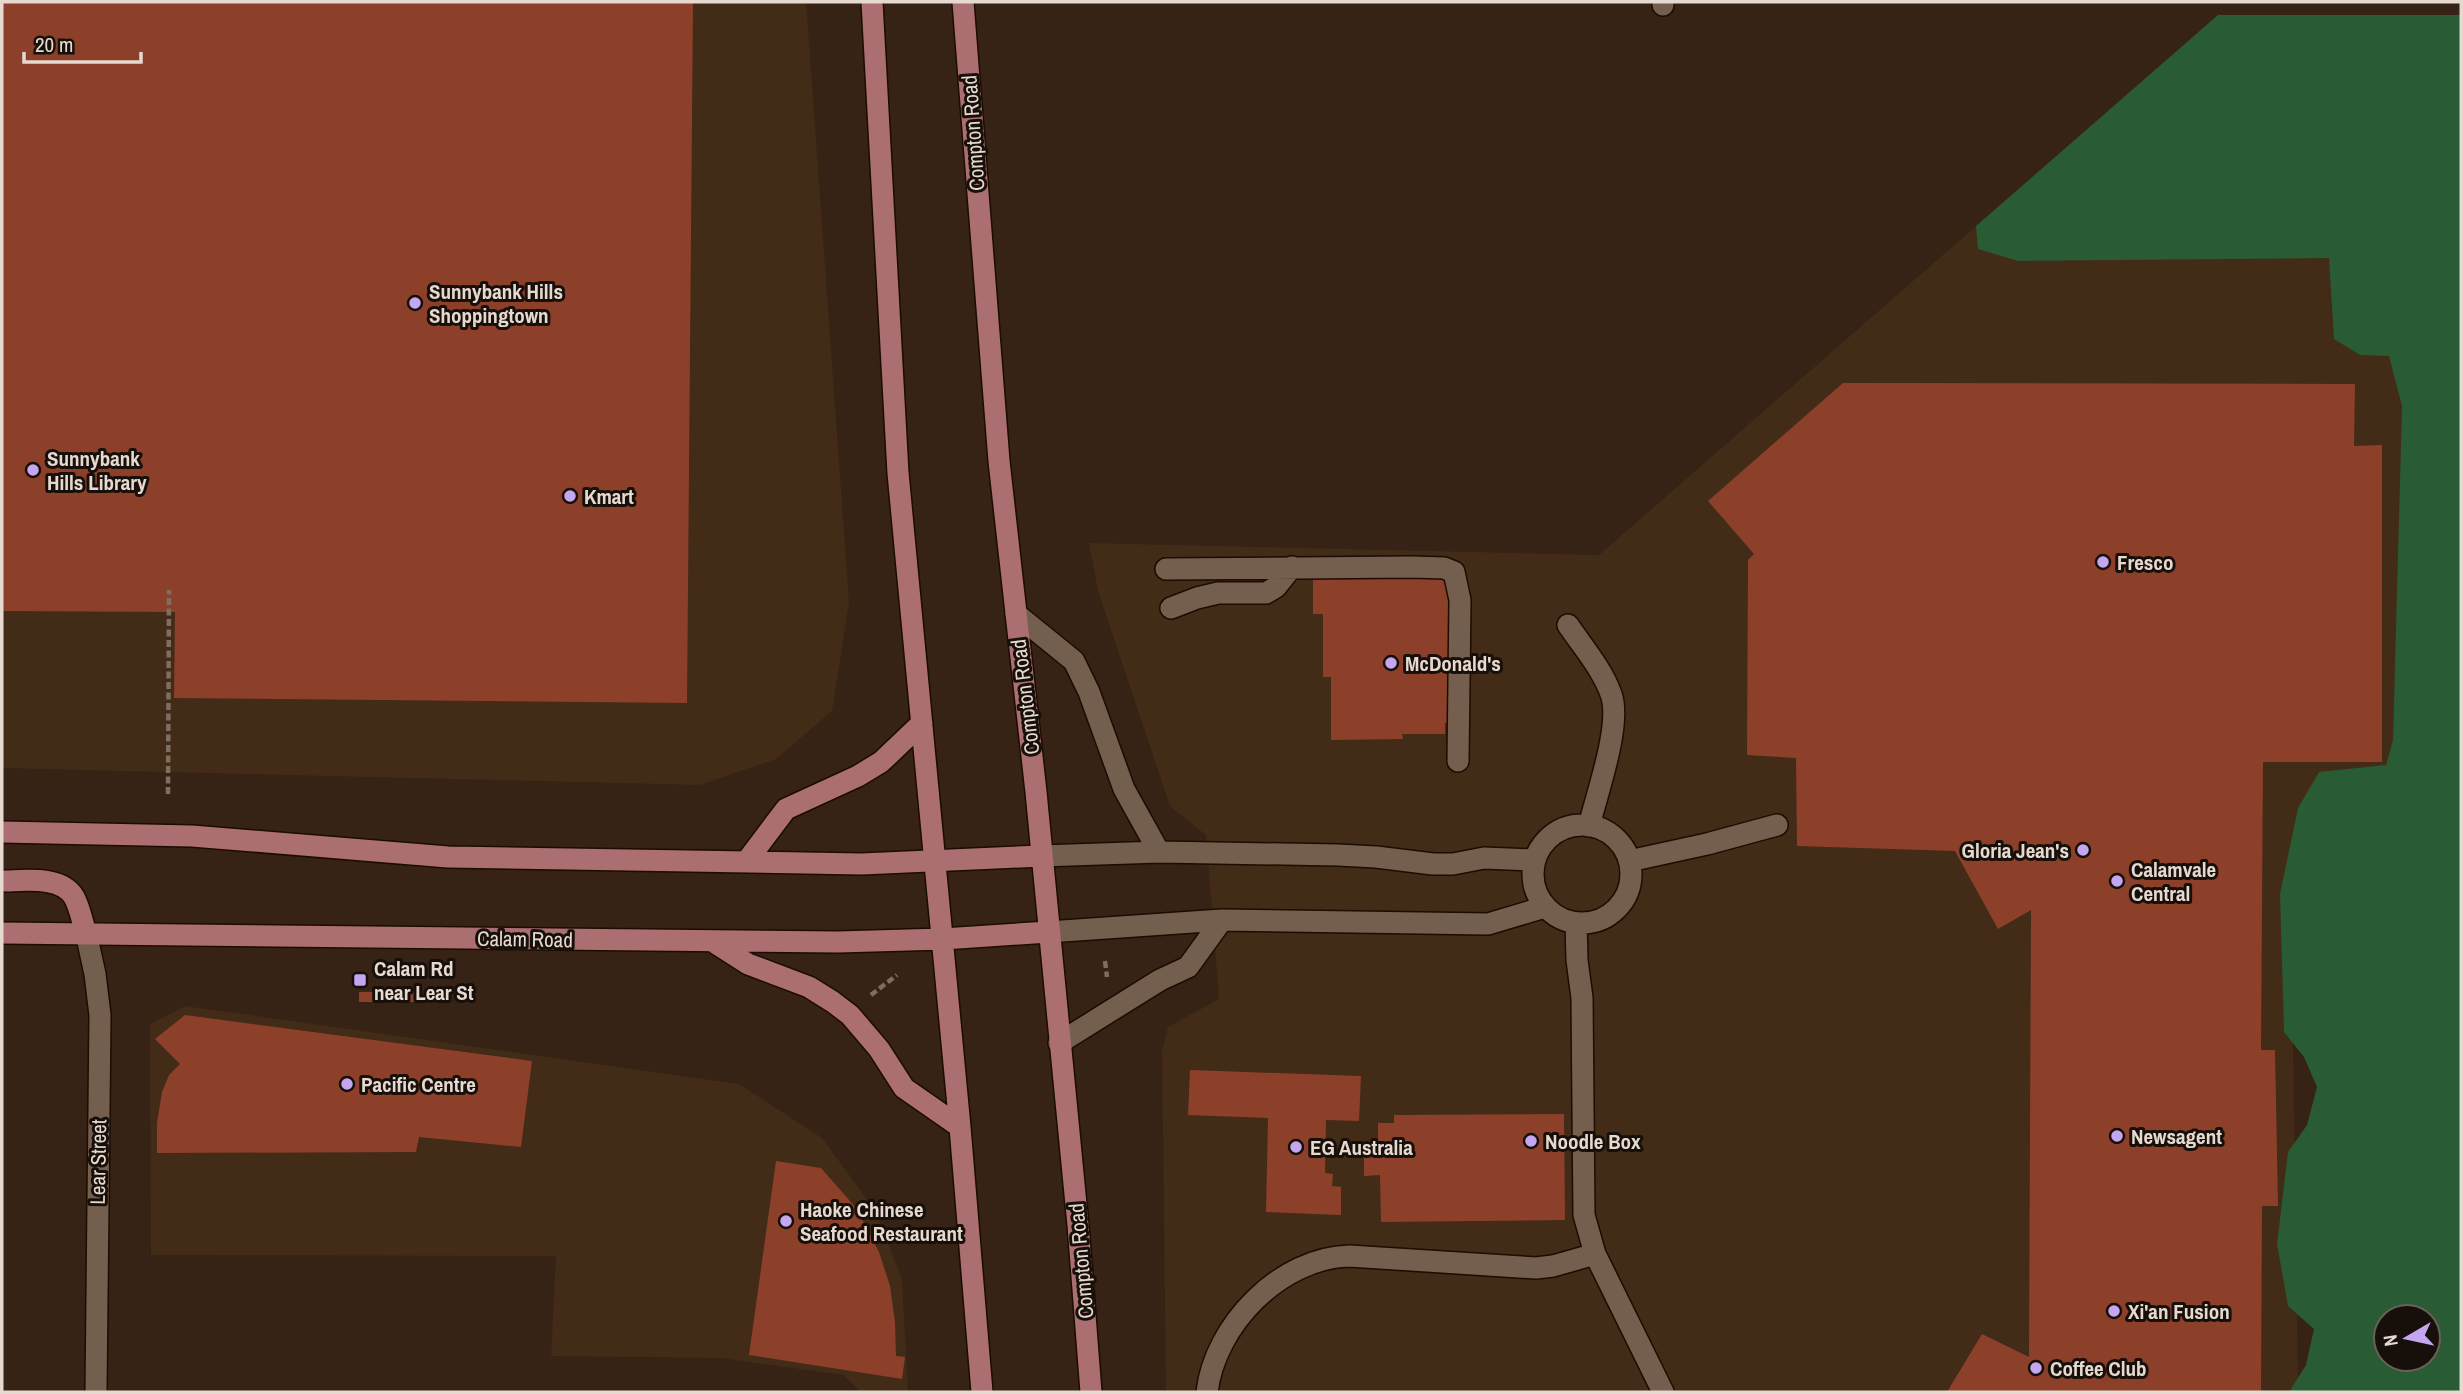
<svg xmlns="http://www.w3.org/2000/svg" width="2463" height="1394" font-family="'Archivo Narrow',sans-serif">
<rect width="100%" height="100%" fill="#362315"/>
<!-- built -->
<path fill="#422b17" d="M2,2H806L849,603L832,711L776,759L700,785L2,768Z
M2218,15H2461V910H2291L2298,1392H1166L1162,1050L1168,1027L1219,999L1206,835L1170,806L1098,591L1089,543L1599,555Z
M185,1006L739,1084L822,1138L875,1210L902,1279L908,1392H861L843,1375L721,1358L551,1356L556,1256L151,1255L150,1024Z"/>
<!-- green -->
<path fill="#295b34" fill-rule="evenodd" d="M2218,15H2461V1392H2289L2306,1365L2314,1329L2288,1306L2277,1244L2288,1152L2307,1125L2317,1087L2304,1057L2284,1032L2280,894L2298,808L2319,772L2386,765L2393,740L2402,406L2389,356L2360,355L2334,339L2329,258L2018,261L1978,249L1976,226ZM2386,1317H2428V1359H2386Z"/>
<!-- building -->
<path fill="#8c402a" d="M2,2H693L687,703L174,698L175,612L2,611Z
M1843,383L2355,384L2354,446L2382,445V762H2263L2261,1050H2275L2278,1206H2262L2261,1392H1947L1982,1334L2029,1357L2031,910L1998,929L1955,851L1797,846L1796,758L1747,755L1748,560L1754,554L1708,501Z
M1448,576V649H1459V723H1445V734H1402L1403,739L1331,740V677H1323V614H1313V577Z
M414,991L415,1002H359V992Z
M185,1015L532,1061L521,1147L419,1137L416,1152L157,1153V1123L162,1092L169,1075L180,1064L155,1039Z
M1190,1070L1361,1076L1359,1121L1326,1120L1325,1173L1333,1174L1332,1186L1341,1187V1215L1266,1212L1268,1118L1188,1115Z
M1564,1114L1565,1220L1381,1222L1380,1175L1364,1176V1141H1378V1123H1394V1115Z
M776,1161L821,1168L857,1209L879,1252L890,1286L895,1322L896,1356L905,1357L902,1379L749,1355Z"/>
<g fill="none" stroke-linecap="round" stroke-linejoin="round">
<!-- lane casing -->
<g stroke="#1c0c01" stroke-width="24">
<path id="lane" d="M1166,569L1412,567L1444,568L1454,572L1460,600L1458,761
M1171,608L1197,598L1218,593H1266L1276,587L1292,567
M1016,614L1074,661L1089,692L1124,789L1159,852
M1568,625C1583,647 1602,669 1611,694C1622,724 1597,793 1589,826
M1533 874a49 49 0 1 1 98 0a49 49 0 1 1-98 0Z
M1041,856L1159,852L1338,855L1376,857L1433,864H1453L1484,858L1535,860
M1629,861L1707,844L1777,825
M1576,923L1577,960L1582,998L1584,1215L1595,1254L1663,1392
M1048,932L1222,920L1488,924L1545,907
M1059,1043L1160,980L1188,967L1222,920
M1207,1392C1215,1325 1280,1258 1349,1256L1536,1268L1553,1266L1595,1254"/>
</g>
<!-- street casing -->
<g stroke="#1c0c01" stroke-width="24">
<path id="street" d="M1663,2V5
M86,933L95,974L100,1015L96,1392"/>
</g>
<!-- primary casing -->
<g stroke="#1c0c01" stroke-width="24">
<path id="primary" d="M872,2L898,473L960,1127L982,1392
M963,2L999,461L1036,792L1078,1225L1091,1392
M2,832L192,836L448,857L862,864L1041,856
M746,862L786,809L858,776L881,762L922,723
M2,881C23,881 61,875 74,897C80,908 82,921 86,933
M2,933L838,942L943,939L1048,932
M712,941L748,964L809,987L833,1002L850,1015L879,1049L904,1088L960,1127"/>
</g>
<!-- path -->
<path stroke="#7e6d61" stroke-width="4.5" stroke-dasharray="7 3.5" stroke-linecap="butt" d="M168,794L169,590
M1105,961L1107,977
M871,995L897,975"/>
<!-- lane -->
<use href="#lane" stroke="#745f4e" stroke-width="21"/>
<!-- street -->
<use href="#street" stroke="#745f4e" stroke-width="21"/>
<!-- primary -->
<use href="#primary" stroke="#ab6e71" stroke-width="21"/>
</g>
<!-- markers -->
<g fill="#c5a7f1" stroke="#170f09" stroke-width="2.5">
<circle cx="415" cy="303" r="7"/>
<circle cx="33" cy="470" r="7"/>
<circle cx="570" cy="496" r="7"/>
<circle cx="2103" cy="562" r="7"/>
<circle cx="1391" cy="663" r="7"/>
<circle cx="2083" cy="850" r="7"/>
<circle cx="2117" cy="881" r="7"/>
<rect x="353" y="973" width="14" height="14" rx="3.5"/>
<circle cx="347" cy="1084" r="7"/>
<circle cx="2117" cy="1136" r="7"/>
<circle cx="1531" cy="1141" r="7"/>
<circle cx="1296" cy="1147" r="7"/>
<circle cx="786" cy="1221" r="7"/>
<circle cx="2114" cy="1311" r="7"/>
<circle cx="2036" cy="1368" r="7"/>
</g>
<g text-anchor="middle" dominant-baseline="central" stroke-width="6" stroke-linejoin="round" paint-order="stroke">
<!-- street labels -->
<g font-size="21" fill="#e6d9d0" stroke="#170f09">
<text transform="translate(973 133) rotate(-94)">Compton Road</text>
<text transform="translate(1025 697) rotate(-97)">Compton Road</text>
<text transform="translate(525 939) rotate(1)">Calam Road</text>
<text transform="translate(98 1162) rotate(-89)">Lear Street</text>
<text transform="translate(1081 1261) rotate(-95)">Compton Road</text>
</g>
<!-- poi labels -->
<g font-size="21" font-weight="bold" fill="#e6d9d0" stroke="#170f09" text-anchor="start">
<text x="429" y="291">Sunnybank Hills<tspan x="429" dy="24">Shoppingtown</tspan></text>
<text x="47" y="458">Sunnybank<tspan x="47" dy="24">Hills Library</tspan></text>
<text x="584" y="496">Kmart</text>
<text x="2117" y="562">Fresco</text>
<text x="1405" y="663">McDonald's</text>
<text x="2069" y="850" text-anchor="end">Gloria Jean's</text>
<text x="2131" y="869">Calamvale<tspan x="2131" dy="24">Central</tspan></text>
<text x="374" y="968">Calam Rd<tspan x="374" dy="24">near Lear St</tspan></text>
<text x="361" y="1084">Pacific Centre</text>
<text x="2131" y="1136">Newsagent</text>
<text x="1545" y="1141">Noodle Box</text>
<text x="1310" y="1147">EG Australia</text>
<text x="800" y="1209">Haoke Chinese<tspan x="800" dy="24">Seafood Restaurant</tspan></text>
<text x="2128" y="1311">Xi'an Fusion</text>
<text x="2050" y="1368">Coffee Club</text>
</g>
</g>
<!-- border -->
<rect width="2463" height="1394" fill="none" stroke="#e6d9d0" stroke-width="7"/>
<!-- north arrow -->
<g transform="translate(2407 1338) rotate(261)"><circle r="33" fill="#170f09" stroke="#6a6059" stroke-width="2"/>
<path d="M0-5L12 26L0 18L-12 26Z" fill="#c5a7f1"/>
<text y="-10" font-size="19" font-weight="bold" text-anchor="middle" fill="#e6d9d0">N</text>
</g>
<!-- scale -->
<path d="M24 52v10h117v-10" fill="none" stroke="#e6d9d0" stroke-width="3.5"/>
<text x="35" y="52" font-size="21" fill="#e6d9d0" stroke="#170f09" stroke-width="5" paint-order="stroke">20 m</text>
</svg>
